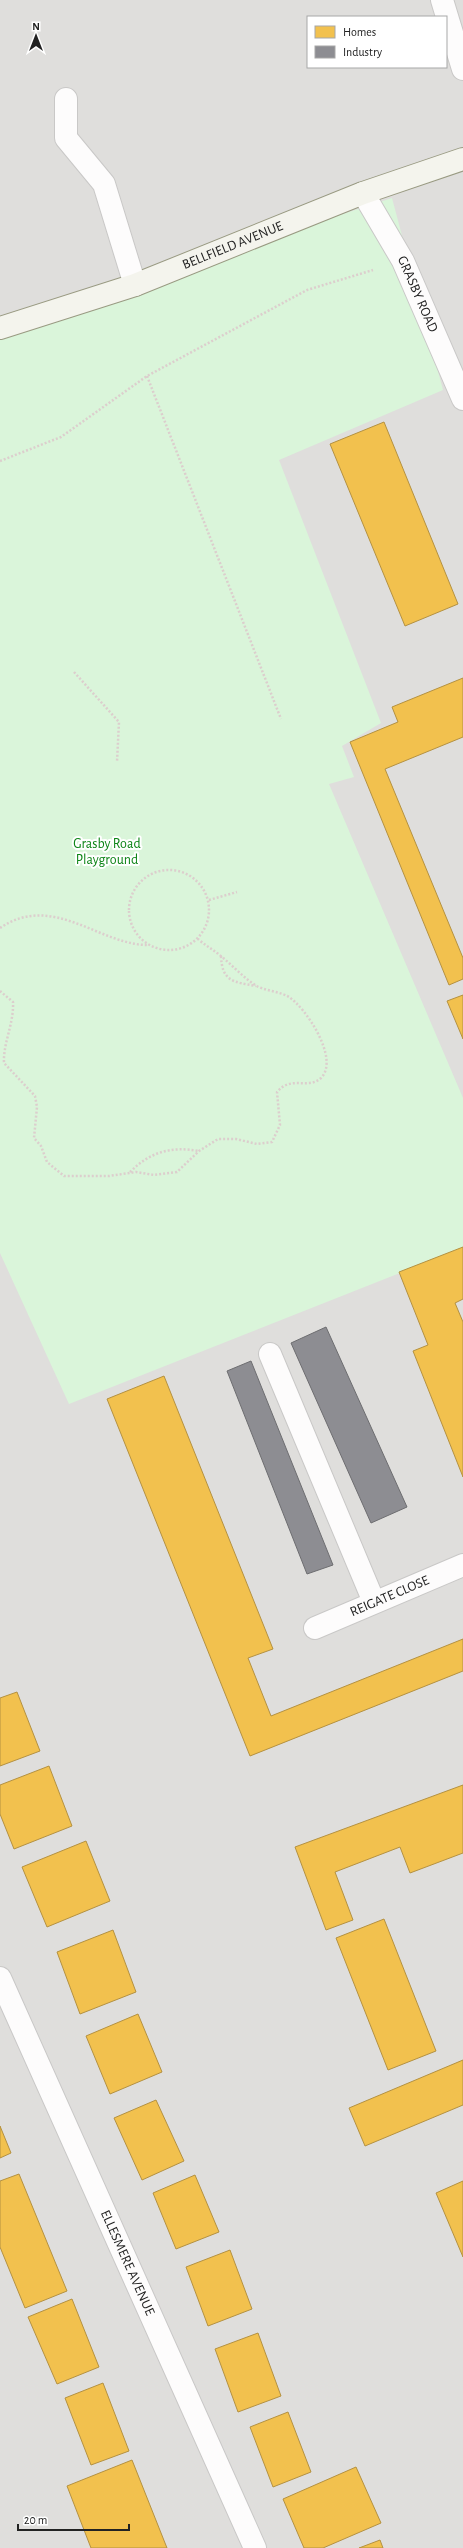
<svg xmlns="http://www.w3.org/2000/svg" width="463" height="2548" font-family="'Alegreya Sans',sans-serif">
<rect width="100%" height="100%" fill="#f0eeeb"/>
<!-- residential -->
<path fill="#dfdedc" fill-rule="evenodd" d="M0,0H463V2548H0ZM308,17H446V67H308Z"/>
<!-- park -->
<path fill="#daf5da" d="M392,198L443,390L279,460L381,723L342,746L354,777L329,784L463,1098V1248L69,1404L0,1253V326Z"/>
<!-- homes -->
<path fill="#f2c14e" stroke="#b49141" d="M384,422L458,604L405,626L330,444Z
M463,678V737L385,769L463,958V979L449,985L350,742L398,722L392,707Z
M463,995V1039L447,1001Z
M463,1247V1299L455,1303L463,1322V1477L413,1351L428,1345L399,1272Z
M164,1376L273,1649L248,1658L271,1716L463,1639V1671L250,1756L107,1399Z
M17,1692L40,1751L0,1766V1698Z
M49,1766L72,1826L14,1849L0,1814V1785Z
M463,1785V1853L410,1873L400,1847L335,1872L353,1920L326,1930L295,1847Z
M86,1841L110,1901L47,1927L22,1867Z
M384,1919L436,2051L388,2070L336,1938Z
M113,1930L136,1992L80,2014L57,1952Z
M138,2014L162,2072L110,2094L86,2036Z
M463,2060V2105L365,2146L349,2108Z
M156,2100L184,2161L142,2180L114,2118Z
M0,2126L11,2153L0,2158Z
M19,2174L67,2291L25,2308L0,2247V2181Z
M195,2175L219,2232L176,2249L153,2193Z
M463,2181V2257L436,2193Z
M230,2250L252,2309L208,2326L186,2267Z
M72,2299L99,2367L57,2384L28,2317Z
M258,2333L281,2396L238,2412L215,2349Z
M103,2383L129,2451L91,2465L65,2398Z
M288,2412L311,2472L273,2487L250,2427Z
M132,2460L167,2548H91L67,2486Z
M356,2467L381,2523L323,2548H304L283,2499Z
M380,2540L383,2548H359Z"/>
<!-- industry -->
<path fill="#8d8d92" stroke="#6d6d70" d="M326,1327L407,1507L371,1523L291,1343Z
M251,1361L333,1565L307,1574L227,1371Z"/>
<g fill="none" stroke-linecap="round" stroke-linejoin="round">
<!-- street casing -->
<g stroke="#c9c8c7" stroke-width="24">
<g id="street">
<path d="M442,0L463,69"/>
<path d="M66,99V138L104,184L135,285"/>
<path id="s1" d="M363,193L403,261L463,399"/>
<path d="M270,1354L374,1602"/>
<path id="s2" d="M315,1628L463,1565"/>
<path id="s3" d="M0,1978L255,2548"/>
</g>
</g>
<!-- secondary casing -->
<g stroke="#999a82" stroke-width="24">
<g id="secondary">
<path id="s4" d="M0,328L135,285L363,193L463,159"/>
</g>
</g>
<!-- path -->
<path stroke="#dccecd" stroke-width="2.5" stroke-dasharray="2 2" stroke-linecap="butt" d="M147,376L281,719
M0,461L61,437L147,376L307,290L373,270
M74,672L119,722L117,762
M129 910a40 40 0 1 1 80 0a40 40 0 1 1-80 0Z
M209,900L237,892
M0,928C53,892 99,945 148,945
M221,956C222,982 234,982 256,986
M0,991L13,1002C14,1024 3,1043 4,1063L35,1096L37,1107L34,1138L41,1146L47,1162L64,1176H109L136,1172L154,1175L177,1172L199,1151L218,1139H236L257,1144L272,1142L280,1125L277,1092C291,1075 308,1090 321,1078C340,1059 306,1008 289,997C279,991 264,991 255,985C243,977 233,966 222,957C214,950 206,946 198,939
M130,1172C150,1152 171,1146 199,1151"/>
<!-- street -->
<use href="#street" stroke="#fdfcfc" stroke-width="22"/>
<!-- secondary -->
<use href="#secondary" stroke="#f4f4ed" stroke-width="22"/>
</g>
<g text-anchor="middle" dominant-baseline="central" stroke-width="4" stroke-linejoin="round" paint-order="stroke">
<!-- street labels -->
<g font-size="14" fill="#222" stroke="#fff">
<text stroke="none"><textPath href="#s4" startOffset="247">BELLFIELD AVENUE</textPath></text>
<text stroke="none"><textPath href="#s1" startOffset="115">GRASBY ROAD</textPath></text>
<text stroke="none"><textPath href="#s2" startOffset="81">REIGATE CLOSE</textPath></text>
<text stroke="none"><textPath href="#s3" startOffset="312">ELLESMERE AVENUE</textPath></text>
</g>
<!-- park labels -->
<g font-size="14" fill="#0c8416" stroke="#fff">
<text x="107" y="844">Grasby Road<tspan x="107" dy="16">Playground</tspan></text>
</g>
</g>
<!-- legend -->
<rect x="307" y="16" width="140" height="52" fill="#ffffff" stroke="#a7a7a7"/>
<rect x="315" y="26" width="20" height="12" fill="#f2c14e" stroke="#a7a7a7"/>
<text x="343" y="36" font-size="12" fill="#222222">Homes</text>
<rect x="315" y="46" width="20" height="12" fill="#8d8d92" stroke="#a7a7a7"/>
<text x="343" y="56" font-size="12" fill="#222222">Industry</text>
<!-- north arrow -->
<g transform="translate(36 36)" stroke="#ffffff" stroke-width="3" paint-order="stroke">
<path d="M0-3L7 15L0 10L-7 15Z" fill="#222222"/>
<text y="-6" font-size="11" font-weight="bold" text-anchor="middle" fill="#222222">N</text>
</g>
<!-- scale -->
<path d="M18 2524v6h111v-6" fill="none" stroke="#222222" stroke-width="2"/>
<text x="24" y="2524" font-size="12" fill="#222222" stroke="#ffffff" stroke-width="3" paint-order="stroke">20 m</text>
</svg>
